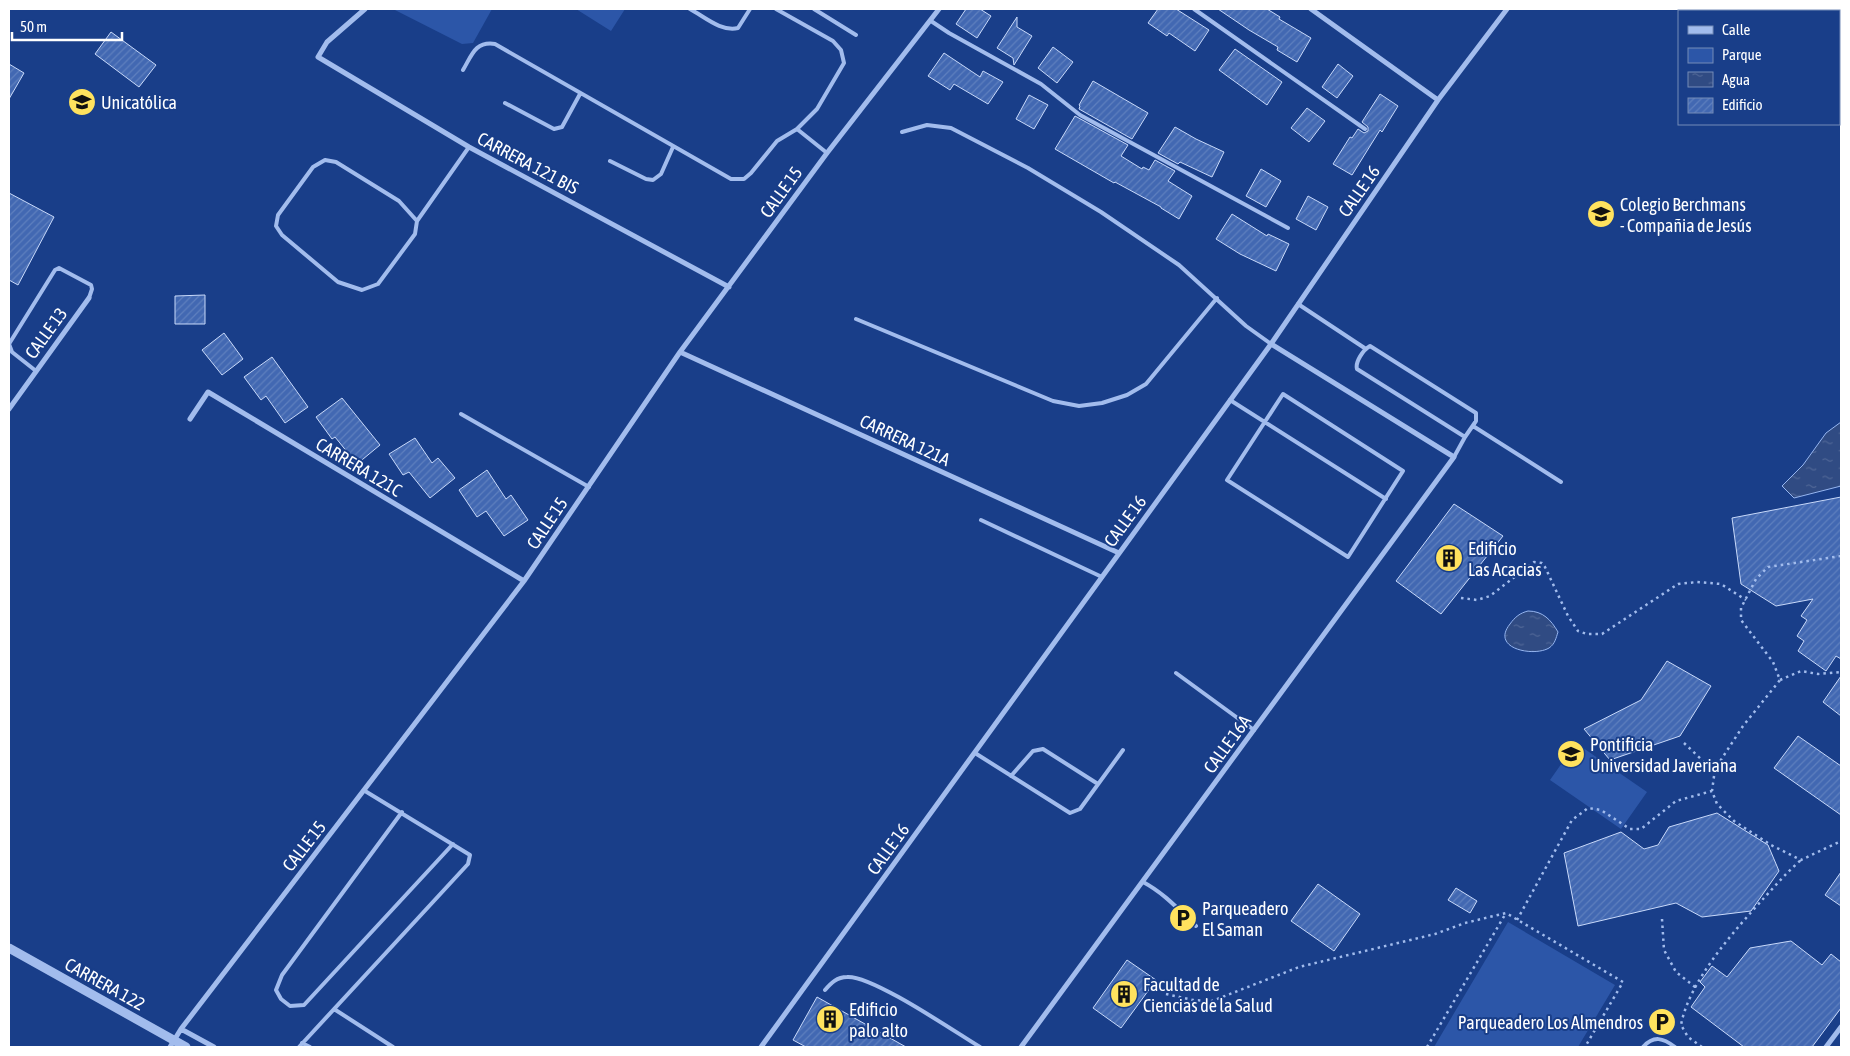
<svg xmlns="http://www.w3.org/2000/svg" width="1850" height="1056" font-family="'Asap Condensed',sans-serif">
<defs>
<pattern id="water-ripples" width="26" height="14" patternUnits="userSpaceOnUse" patternTransform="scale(1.25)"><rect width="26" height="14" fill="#304b83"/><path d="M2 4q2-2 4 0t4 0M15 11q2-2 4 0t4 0" fill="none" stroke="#4f6696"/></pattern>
<pattern id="building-hatch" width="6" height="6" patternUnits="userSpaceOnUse" patternTransform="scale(1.25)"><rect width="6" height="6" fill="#4268b2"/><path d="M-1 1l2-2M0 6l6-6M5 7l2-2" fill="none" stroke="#5e7fbe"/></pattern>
</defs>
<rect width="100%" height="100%" fill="#193e89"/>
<!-- park -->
<path fill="#2c56a8" d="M393,9H492L473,43L462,44Z
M576,9H625L611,31Z
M1576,743L1647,792L1621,829L1550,780Z
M1508,922L1615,985L1578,1047H1434Z"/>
<!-- water -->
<path fill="url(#water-ripples)" stroke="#95b5f0" d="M1841,422V486L1794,498L1782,486L1803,465L1826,433Z
M1528,611C1543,611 1551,620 1558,632C1556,638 1555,644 1549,648C1534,657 1490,649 1510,624C1515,617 1520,613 1528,611Z"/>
<!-- building -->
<path fill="url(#building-hatch)" stroke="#c8d9fa" d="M966,9H980L991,16L977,38L956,24Z
M1158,9H1176L1209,30L1195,51L1169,33L1167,36L1148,23Z
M1218,9H1267L1280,17L1279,19L1311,38L1297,62L1277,50L1278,47L1249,30Z
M1017,17V27L1032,36L1014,65L1013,58L997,48Z
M111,32L156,65L139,87L95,54Z
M1053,47L1073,62L1057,83L1038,68Z
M1235,49L1282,82L1267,105L1219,70Z
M944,53L980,77L983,71L1003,82L988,104L954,84L950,90L928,76Z
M9,64L24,73L9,99Z
M1338,64L1353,76L1337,98L1322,87Z
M1093,81L1148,113L1132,139L1079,109L1080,106L1079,105Z
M1380,94L1398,106L1382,132L1380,130L1352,175L1333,164L1350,137L1352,138L1358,129L1364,133L1368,131V127L1362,122Z
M1029,95L1048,105L1034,129L1016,119Z
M1307,108L1325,121L1309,142L1291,128Z
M1075,116L1128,145L1121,156L1142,169L1143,167L1149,170L1155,160L1175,171L1168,181L1192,196L1179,219L1161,208V207L1115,182L1114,183L1055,149Z
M1175,127L1196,139L1224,152L1212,177L1180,162L1178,164L1158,153Z
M1261,169L1281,181L1266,207L1246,196Z
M9,193L54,217L18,285L9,280Z
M1308,196L1328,207L1316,230L1296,219Z
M1232,214L1267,236L1268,234L1289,244L1276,271L1240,254L1216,239Z
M205,295V324H175V296Z
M224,333L243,359L222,375L202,350Z
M272,357L308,407L285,423L266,396L261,400L244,377Z
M342,398L380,445L357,464L335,437L332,439L316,417Z
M415,438L432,463L438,458L455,478L430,498L409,472L403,475L389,454Z
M487,470L506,499L511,495L528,520L504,536L486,511L477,517L459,490Z
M1841,497V659L1836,656L1826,671L1798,651L1804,641L1797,636L1807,620L1801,616L1813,599L1776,606L1741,584L1732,518Z
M1454,504L1503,536L1441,614L1396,581Z
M1667,661L1711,686L1680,736L1610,760L1584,729L1641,700Z
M1841,676V716L1823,702Z
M1798,736L1841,766V815L1774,768Z
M1717,813L1768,845L1779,871L1751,911L1702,917L1676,903L1578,926L1564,853L1621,832L1644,849L1658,845L1669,827Z
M1841,872V906L1825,895Z
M1318,884L1360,914L1334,951L1291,921Z
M1456,888L1477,901L1470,913L1448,900Z
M1791,941L1822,965L1831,954L1841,962V1008L1812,1047H1744L1691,1007L1705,987L1700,982L1712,966L1727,977L1750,948Z
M1127,960L1156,980L1121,1028L1093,1008Z
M817,997L906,1047H806L793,1040Z"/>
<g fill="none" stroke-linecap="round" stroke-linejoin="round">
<!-- path -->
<path stroke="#a2bced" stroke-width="2.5" stroke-dasharray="2.5 4" stroke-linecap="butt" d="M1841,556L1768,567L1756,579L1741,608V620L1773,662L1780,680L1743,726L1715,769L1712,791L1717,804L1734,821L1771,845L1801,860L1841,841
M1461,598L1477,600L1490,596L1534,562L1542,563L1545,567L1568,616L1578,631L1587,634H1602L1678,584L1697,582L1721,584L1746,600
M1780,680L1801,671L1818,674L1841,672
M1684,743L1704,762L1715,769
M1662,919L1664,950L1676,972L1695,987
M1517,920L1572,820L1588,808L1601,810L1630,829H1641L1676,801L1712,791
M1166,994L1193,1000L1212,1001L1299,967L1435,934L1465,923L1506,913L1623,982L1585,1047
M1427,1047L1506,913
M1702,1047L1688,1037L1681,1025C1689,981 1734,931 1764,898C1776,885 1787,872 1801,860"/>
<!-- service -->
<path stroke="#a2bced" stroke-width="4" d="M690,9C705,17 721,32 738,28L750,9
M814,9L856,35
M1194,9L1365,129
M931,21L949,33L1041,84L1080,115L1288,228
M463,70C472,55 475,41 495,44L731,179H744L751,173L777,141L797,129L817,109L844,63L841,50L833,41L776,9
M505,103L554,129L562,127L580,94
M797,129L827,153
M902,132L927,125L951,128L1028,168L1101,212L1179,265L1246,326L1271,344
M610,161L646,179L653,180L661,174L673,147
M417,221L399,201L336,162L325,160L313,167L278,215L276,226L282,235L338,282L362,290L378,284L415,234L417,221L469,147
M1298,304L1366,349
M856,319L1053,401L1079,406L1102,403L1127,395L1146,384L1217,298
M1370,346L1476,413V421L1465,437L1357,369C1355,362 1363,350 1370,346Z
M36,371L12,352L9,344L55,270L59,268L91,285L92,289L89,298
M1283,394L1403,471L1348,557L1227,480Z
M1230,400L1386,499
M461,414L589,487
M1473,426L1561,482
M1454,457L1465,437
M981,520L1102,577
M1176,673L1254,730
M975,753L1070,813L1080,809L1123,750
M1011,776L1033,751L1043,749L1098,784
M402,812L282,975L276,990L281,999L290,1006L304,1005L453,844
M1143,882C1164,893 1179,910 1196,926
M825,990C831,983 837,977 847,977C872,975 955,1032 980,1047
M334,1009L393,1047
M302,1043L310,1047
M299,1047L468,864L470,855L365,791
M1643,1047C1654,1035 1663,1038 1675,1047"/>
<!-- minor -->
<path stroke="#a2bced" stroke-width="5" d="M365,9L327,42L318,57L469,147L729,287
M1311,9L1438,100
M680,352L1119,553
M9,409L89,298
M190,419L208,392L524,581
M181,1029L214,1047
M170,1047L181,1029L524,581L680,352L827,153L939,9
M761,1047L1271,344L1438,100L1507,9
M1021,1047L1454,457L1271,344
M1826,1047L1841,1027"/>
<!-- tertiary -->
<path stroke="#a2bced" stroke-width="9" d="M9,948L186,1047"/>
</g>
<!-- icons -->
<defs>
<g id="university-disc" transform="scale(1.4375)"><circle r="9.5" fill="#ffe25e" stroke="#193e89"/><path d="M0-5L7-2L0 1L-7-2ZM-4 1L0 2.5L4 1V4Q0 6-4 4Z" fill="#111"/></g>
<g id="school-disc" transform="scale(1.4375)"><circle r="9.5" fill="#ffe25e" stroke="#193e89"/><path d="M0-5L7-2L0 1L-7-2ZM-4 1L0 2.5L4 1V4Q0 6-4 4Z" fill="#111"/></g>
<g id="building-disc" transform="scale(1.4375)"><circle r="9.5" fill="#ffe25e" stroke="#193e89"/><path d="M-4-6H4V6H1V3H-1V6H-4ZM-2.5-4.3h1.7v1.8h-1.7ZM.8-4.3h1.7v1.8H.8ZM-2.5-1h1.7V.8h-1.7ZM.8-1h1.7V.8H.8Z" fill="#111"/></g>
<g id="parking-disc" transform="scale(1.4375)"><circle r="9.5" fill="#ffe25e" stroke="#193e89"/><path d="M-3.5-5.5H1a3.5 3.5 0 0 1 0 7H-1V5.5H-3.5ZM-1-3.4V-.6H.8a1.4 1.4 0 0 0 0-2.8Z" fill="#111"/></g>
</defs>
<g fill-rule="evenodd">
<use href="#university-disc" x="82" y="102"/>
<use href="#school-disc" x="1601" y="214"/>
<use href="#building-disc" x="1449" y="558"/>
<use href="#university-disc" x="1571" y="754"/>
<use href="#parking-disc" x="1183" y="918"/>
<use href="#building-disc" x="1124" y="994"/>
<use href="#building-disc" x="830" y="1019"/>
<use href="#parking-disc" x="1662" y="1022"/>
</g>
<g text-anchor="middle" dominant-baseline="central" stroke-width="4" stroke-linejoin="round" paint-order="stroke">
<!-- poi labels -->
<g font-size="18" fill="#fff" stroke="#193e89" text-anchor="start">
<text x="101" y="102">Unicatólica</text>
<text x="1620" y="204">Colegio Berchmans<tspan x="1620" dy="21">- Compañia de Jesús</tspan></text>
<text x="1468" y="548">Edificio<tspan x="1468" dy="21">Las Acacias</tspan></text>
<text x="1590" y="744">Pontificia<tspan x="1590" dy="21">Universidad Javeriana</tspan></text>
<text x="1202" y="908">Parqueadero<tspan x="1202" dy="21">El Saman</tspan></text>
<text x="1143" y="984">Facultad de<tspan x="1143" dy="21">Ciencias de la Salud</tspan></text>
<text x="849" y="1009">Edificio<tspan x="849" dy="21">palo alto</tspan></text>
<text x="1643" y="1022" text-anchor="end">Parqueadero Los Almendros</text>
</g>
<!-- street labels -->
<g font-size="18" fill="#fff" stroke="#193e89">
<text transform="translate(528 163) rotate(28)">CARRERA 121 BIS</text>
<text transform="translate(1359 191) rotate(-55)">CALLE 16</text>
<text transform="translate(781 192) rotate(-54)">CALLE 15</text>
<text transform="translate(46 333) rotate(-54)">CALLE 13</text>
<text transform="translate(905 440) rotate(25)">CARRERA 121A</text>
<text transform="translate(359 467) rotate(31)">CARRERA 121C</text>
<text transform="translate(1125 521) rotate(-54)">CALLE 16</text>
<text transform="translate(547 523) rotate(-56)">CALLE 15</text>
<text transform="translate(1227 744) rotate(-54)">CALLE 16A</text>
<text transform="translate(304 846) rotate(-52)">CALLE 15</text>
<text transform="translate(888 849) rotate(-54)">CALLE 16</text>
<text transform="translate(105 984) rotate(29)">CARRERA 122</text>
</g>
</g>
<!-- border -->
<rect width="1850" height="1056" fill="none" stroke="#ffffff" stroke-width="20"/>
<!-- legend -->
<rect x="1678" y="10" width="162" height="115" fill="#193e89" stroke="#758bb8"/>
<rect x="1688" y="26" width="25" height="8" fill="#a2bced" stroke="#758bb8"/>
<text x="1722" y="35" font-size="15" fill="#ffffff">Calle</text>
<rect x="1688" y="48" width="25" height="15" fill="#2c56a8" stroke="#758bb8"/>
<text x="1722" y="60" font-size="15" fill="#ffffff">Parque</text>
<rect x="1688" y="72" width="25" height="15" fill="url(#water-ripples)" stroke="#758bb8"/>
<text x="1722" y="85" font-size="15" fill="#ffffff">Agua</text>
<rect x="1688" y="98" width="25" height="15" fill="url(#building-hatch)" stroke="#758bb8"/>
<text x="1722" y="110" font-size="15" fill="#ffffff">Edificio</text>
<!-- scale -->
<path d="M12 32v8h110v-8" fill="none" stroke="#ffffff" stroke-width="2.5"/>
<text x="20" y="32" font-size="15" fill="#ffffff" stroke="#193e89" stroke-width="4" paint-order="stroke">50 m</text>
</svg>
